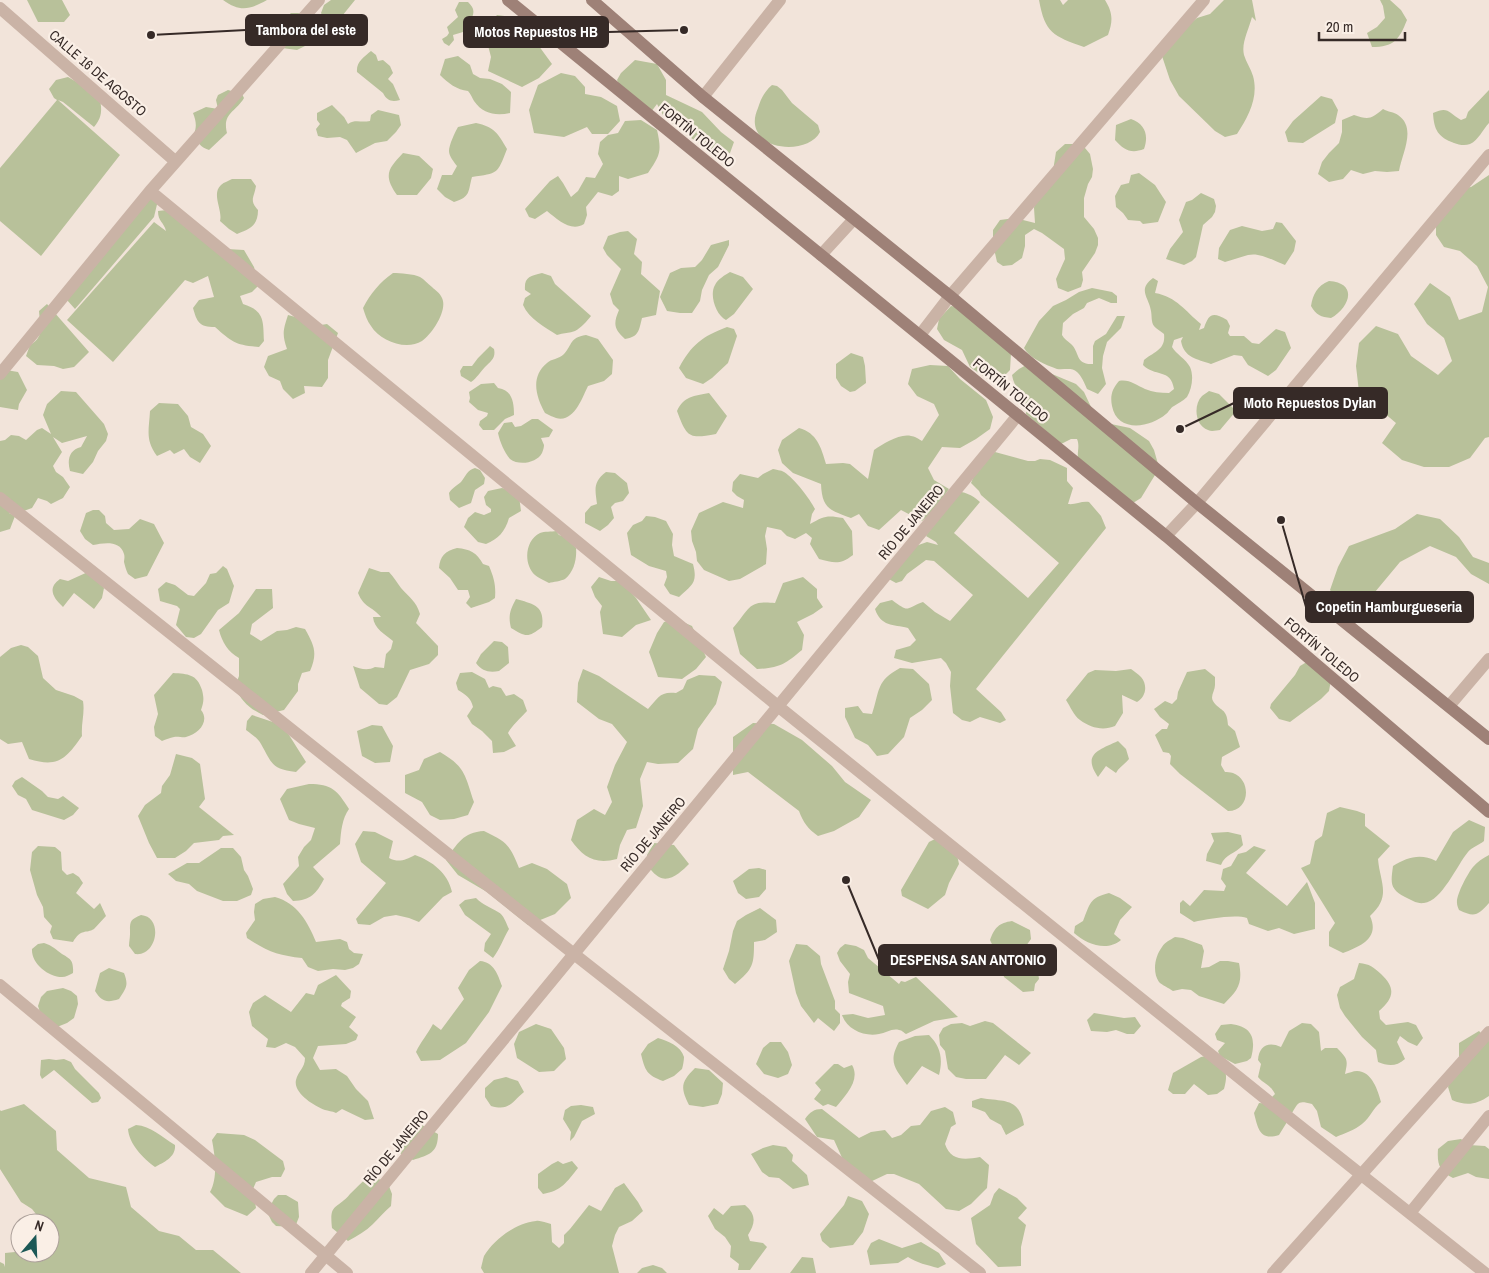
<svg xmlns="http://www.w3.org/2000/svg" width="1489" height="1273" font-family="'Archivo Narrow',sans-serif">
<rect width="100%" height="100%" fill="#f2e4da"/>
<!-- green -->
<path fill="#b8c19a" d="M27,0H62L70,15L64,22H38Z
M223,0H267C249,10 240,12 223,0Z
M331,0H355L334,26L328,25L321,13L324,5Z
M1039,0H1060L1063,5L1068,0H1105C1113,13 1113,21 1108,35L1084,47C1053,36 1045,33 1039,0Z
M1224,0H1252L1256,21L1252,17C1249,29 1241,43 1244,55C1246,62 1251,69 1253,76C1259,97 1248,117 1237,134L1225,137L1215,131L1179,96L1170,80L1162,56L1177,34L1197,18L1210,14Z
M1380,0H1390L1401,10L1407,20C1399,40 1394,47 1372,47L1367,33L1377,27L1385,18L1383,6Z
M459,2H468C473,7 475,10 472,18L465,21L463,32L453,35L454,40L449,46L444,43L442,39L447,36L449,33L447,27L458,17L455,10Z
M291,13C304,13 310,13 318,24L314,31L311,43L297,50L282,48L274,28Z
M497,15L511,17L525,27L552,64L539,78L522,87L488,71L491,57L484,30Z
M371,51L376,55L378,61L383,60L390,66L393,73L388,79L393,84L400,100C392,102 387,101 383,93L357,72C356,62 364,57 371,51Z
M458,56L470,65L473,74L480,78L490,79L502,84L511,92L510,113C496,116 483,114 474,101C472,98 471,94 468,91C457,90 448,83 440,75L445,59Z
M635,60L657,64L666,80V95L702,112L721,132L734,142L730,153L717,155L685,134L663,115L657,104L648,116L626,98L617,80L621,73Z
M561,73L575,76L585,87V94L601,97L617,106L620,121L608,134H592L587,127L564,137L534,133L529,110L538,85Z
M68,77L99,95C102,108 103,117 94,127L63,102L58,100L120,155L41,256L0,221V168L57,100L54,98L49,89L56,80Z
M772,85L777,86L782,90L792,103L818,125L820,132C810,152 766,152 757,131C753,123 755,115 758,108C761,98 765,91 772,85Z
M228,90L242,94L244,98C236,112 222,113 227,133L209,150C200,147 198,143 194,134C197,126 196,121 193,113L206,107L218,109L216,100L218,95Z
M1489,90V123C1483,129 1478,141 1470,144C1465,146 1459,145 1454,143C1438,137 1434,130 1433,113C1448,106 1448,112 1461,120L1466,118L1468,112Z
M1321,96L1332,99L1338,110L1335,123L1303,143L1288,142L1285,132L1293,121Z
M332,105L344,117L348,124C356,119 360,123 370,121L371,115L378,110L399,115L401,125L396,132L387,141L375,143L356,153L347,140L340,137L327,138L318,136L316,129L320,124L317,120V113Z
M1383,109C1388,112 1394,112 1398,115C1417,128 1402,153 1399,171L1387,172L1375,171L1363,174L1351,170L1343,179L1329,182L1318,174L1322,162L1329,153L1339,143L1342,132V120L1354,115C1369,120 1371,119 1383,109Z
M1131,119C1145,124 1149,135 1144,149C1131,154 1124,150 1115,140L1116,125Z
M641,120L657,130C662,152 660,155 648,173L628,179L619,176V191L612,196L598,192L586,207L587,215L584,224C571,232 558,220 547,211L535,219L529,217L525,209L550,181L558,176L563,183L571,197L578,191L586,177L595,178L603,164L598,154L600,142L608,135L618,133L625,121Z
M476,123C494,127 498,133 507,149C497,175 498,173 472,177C468,191 471,197 454,202L445,197L437,189L442,175H452L457,166C454,162 449,156 449,151C449,145 455,132 458,127Z
M1065,144H1075L1085,148L1090,154L1093,169L1092,177L1088,184L1084,198V217L1094,229L1098,238V245L1095,253L1082,272L1083,280L1081,287L1068,292L1058,288L1056,279L1065,259L1064,249L1042,233L1034,229L1025,235V246L1022,258L1012,265L1003,266L997,262L993,244V230L1000,220L1015,218L1035,223L1034,208L1036,195L1052,177L1056,152Z
M403,153L419,156L433,169L431,178L417,195H397C383,175 388,169 403,153Z
M1139,173L1155,185L1166,202L1158,222L1143,224L1140,221L1128,220L1123,213L1116,207L1115,196L1121,185L1129,183L1131,175Z
M1489,175V437L1485,438L1470,458L1449,467H1424L1402,460L1382,443L1396,423L1359,392L1356,366L1359,343L1376,326L1398,334L1411,356L1438,375L1452,361L1444,338L1427,324L1414,304L1430,283L1450,297L1459,320L1482,312L1488,287L1477,266L1460,251L1444,247L1436,235V220L1455,189L1471,187Z
M232,179H251L256,186C254,198 249,200 258,210C258,225 251,229 237,234L229,229L220,221C223,210 211,194 221,185C224,182 229,181 232,179Z
M1201,193L1214,199L1216,206L1215,212L1212,217L1203,225L1196,257L1192,261L1184,265L1166,259L1170,249L1183,232L1179,220L1186,202L1192,200Z
M159,196L154,217L75,309L67,300L138,199Z
M167,210L227,249L244,250L254,267L259,285L252,292L240,296L243,304C265,311 263,321 264,341L259,347C235,345 232,342 215,327C199,327 197,322 193,308L199,300L214,297L208,276L193,283L185,280L113,362L67,320L154,222L166,231C164,222 158,222 158,211Z
M1276,222L1282,223L1296,241L1294,251L1285,265C1274,261 1260,252 1248,255C1240,257 1233,260 1225,262L1218,259L1219,248L1230,230L1242,226L1262,231L1273,229Z
M628,231L637,239L634,254L642,262L641,274L660,291L656,315L642,318C639,330 639,337 625,339C614,329 613,324 619,310L613,304L610,294L621,269L607,255L603,248L608,236L620,232Z
M729,240V245L718,267L709,275L702,290L700,301L692,313H680L667,311L660,297L670,273L681,268L695,267L702,260L711,245Z
M730,272L743,277L753,289L734,314L726,320C716,315 709,295 715,285C718,279 725,275 730,272Z
M393,273C400,273 414,274 420,277C424,279 428,284 432,287C435,290 440,293 442,298C448,310 432,334 422,341C406,351 380,341 371,326C367,321 365,314 363,308C371,293 379,283 393,273Z
M542,273L551,276L555,284L591,316C587,321 581,328 575,331C570,333 563,333 557,335C545,327 529,319 523,305L525,298L531,294L525,290C524,277 530,276 542,273Z
M1153,278L1158,281L1155,293C1177,297 1185,311 1201,324L1199,330L1204,328C1209,313 1213,312 1227,320L1230,326L1228,333L1230,336H1244L1252,343L1259,344L1276,329L1285,332L1291,348L1276,370L1268,376L1248,365L1242,356L1234,355L1211,364C1197,359 1184,358 1181,341L1183,337L1174,340L1172,347C1176,354 1186,359 1190,367C1194,376 1192,389 1187,397C1183,401 1178,403 1174,406C1170,408 1169,412 1166,414C1150,428 1117,433 1112,406C1110,396 1112,389 1119,381C1129,379 1136,385 1145,389C1153,392 1160,393 1169,393L1174,389C1171,368 1154,377 1143,365L1144,360C1153,352 1166,350 1164,334C1161,331 1156,329 1154,326C1151,322 1152,316 1151,311C1149,297 1137,290 1153,278Z
M1329,281C1359,283 1349,308 1331,318C1321,317 1316,315 1311,306C1313,294 1317,286 1329,281Z
M1092,288L1112,292L1117,296V303H1111L1099,298L1087,303L1084,308L1073,314L1063,323L1062,335C1064,339 1068,341 1071,344C1080,352 1075,365 1093,364V346L1095,341L1106,334L1117,316H1125L1121,328L1107,342L1103,356L1102,368L1106,384L1098,394L1087,389C1085,384 1081,375 1077,372C1072,367 1064,370 1057,369C1046,365 1029,358 1024,348L1039,321L1053,306L1066,300L1079,292Z
M47,304L89,352L74,367L63,369L54,366L37,365L26,356L30,345C45,336 40,326 39,311Z
M951,306L968,309L1011,353L1010,370L999,381L989,380L970,367L962,350L944,340L937,329L939,319Z
M288,315L299,318L309,327L327,324L338,333L328,360V378L322,387L304,386L305,393L293,399L283,389L280,381L269,376L264,367L268,356L287,349C282,335 283,330 288,315Z
M727,327L734,329L737,336L728,363L712,378L703,384L686,378L679,368C691,345 703,336 727,327Z
M586,335L598,339L613,360L612,374L604,381L588,386C582,398 574,423 556,418C553,417 549,415 545,413C536,397 530,377 547,363C551,359 559,359 564,354C573,344 569,338 586,335Z
M490,346L494,349C496,358 491,361 485,367C480,372 477,378 471,382L461,376L460,371L463,366H472L478,358Z
M851,353L863,357L865,366L866,383L855,391L850,392L841,386L836,378V364Z
M1028,364L1076,384L1084,392L1092,409L1111,424L1130,428L1149,441L1154,450L1158,464L1155,475L1141,498L1133,503L1078,458C1077,451 1080,446 1077,439H1071L1061,444L1026,414C1028,393 1015,393 1012,375L1019,369Z
M930,365L948,366L960,379L986,400L993,417L990,429L976,439L960,448L942,447L928,468L934,480L949,489L933,512L922,521L901,510L879,530L868,526L859,514L851,518C830,510 822,509 821,484L793,473L782,463L778,450L782,440L799,428C817,433 821,447 826,464L843,463L850,464L868,479L874,450C883,444 900,433 911,436C914,436 919,439 922,441L939,415L934,404L917,396L908,384L912,369Z
M0,369L18,372L27,390L19,404L18,410L0,407Z
M494,383L498,388C512,390 514,402 514,415L505,419L494,430H483L479,425L480,421L487,416L488,413L478,410L469,402L470,398L469,392L481,384Z
M61,391L76,392L104,424L108,434L106,441L98,451L93,462L83,474L70,471C67,460 69,450 81,447L87,436L62,443L53,437L62,452L53,466L56,472L63,477L70,487L63,498L51,504L47,501L38,498L32,508L18,513H9L15,516L10,529L0,532V441L5,440L11,435L19,436L26,440L37,430L42,428L51,434L43,415L47,404Z
M1209,391L1219,394L1236,411L1220,430C1217,430 1212,432 1208,430C1195,426 1193,405 1202,396C1204,394 1207,393 1209,391Z
M709,393L727,416L716,434C689,439 687,438 677,411C684,396 694,396 709,393Z
M159,403L178,404L188,416L191,427L203,434L211,446L200,463L190,457L184,449L174,454L170,450L157,456C145,440 149,430 150,411Z
M532,419H538L553,430L549,437L541,438L544,445C544,448 543,450 542,453C537,463 519,466 510,459C504,452 500,442 498,433L504,423L512,422L515,427L521,426Z
M995,452L1028,461H1035L1040,459L1050,460L1067,468V481L1073,488L1068,504C1075,505 1081,501 1089,502L1101,516L1106,528L976,689L1001,712L1006,720L1000,723L980,717L970,722L962,720L953,713L950,686L951,672L946,663L941,658L912,663L894,658L896,650L910,646L916,640L908,628C893,624 881,627 875,609L880,603L892,600C910,613 904,609 923,602L935,612L950,621L973,595L934,561L926,560L907,574L902,581L896,583L885,577L913,547L927,542L938,545L936,542L926,536L954,491C965,492 971,494 980,502L954,533L1028,598L1059,563L981,495L979,491L971,483C976,471 983,459 995,452Z
M475,468L480,470L485,478L484,484L475,490L471,503L459,508L450,500L449,493C452,488 456,486 461,482C466,476 467,470 475,468Z
M773,469C776,470 781,470 784,472C794,478 810,499 815,509L812,514L810,524C824,516 827,515 843,518L852,531L853,555C840,565 834,563 819,559L810,544L812,538L806,533L795,539L787,536L781,530L767,527L765,536L767,549L766,564L740,579L729,581L704,570L697,561L696,552L692,541L691,531L699,513L723,502L743,508L744,500L737,496L732,491L733,482L740,474L758,478L763,474Z
M606,472L615,473L627,483L629,493L623,501L615,503L611,507L614,518L608,525L600,531L585,523V513L591,506L597,504C595,489 593,482 606,472Z
M502,488L509,490L519,496L521,511L509,518C505,532 498,539 486,544L478,542L464,527L468,518L475,512L484,515L491,512V509L486,505L484,497L488,491Z
M93,510H99L105,516L106,523L114,530L129,529L140,519L154,524L164,543L147,576L135,579L128,574C126,570 125,566 124,562C124,560 125,557 124,554C120,540 104,543 93,545L85,539L80,531L86,513Z
M1417,514L1440,519L1459,537L1473,557L1489,563V584L1471,574L1456,557L1430,546L1400,562L1375,592L1388,615L1366,616L1343,608L1330,590L1338,567L1349,546L1395,529Z
M646,516L655,517L666,521L673,534L672,545L674,556L693,564C698,583 692,585 679,597L670,594L664,585L667,577L666,571L649,566L631,555L627,533L633,525L642,521Z
M556,531L559,535L566,537L576,548C577,559 574,572 565,579C561,581 553,582 549,583C544,580 538,578 535,575C523,564 525,540 540,533C544,531 552,532 556,531Z
M457,548C470,549 477,553 483,564L489,566C494,578 496,585 495,598L489,602L471,608L466,603L470,597L468,590H458L450,578L439,568C440,556 445,551 457,548Z
M223,566L227,569L234,586L229,603L218,610L201,634L194,638L186,637L176,625L180,609L177,606L160,601L158,589L166,582L175,585L188,595L194,596L206,583L210,574L216,573Z
M369,568L381,572H389C394,577 397,583 401,588C410,598 416,601 420,614L416,623L438,646V655L429,664L410,670L397,697L387,705L379,704L360,688L353,666C360,669 368,671 375,667L384,668L386,654L391,649L393,641C385,634 374,629 373,617H381C372,606 364,608 358,593Z
M90,571L104,588L102,598L94,609L74,593L63,607C53,598 47,588 60,579L68,581Z
M599,577L611,581H621L636,598L651,620L636,625L622,637L603,634L600,612L602,606L595,597L591,587Z
M803,577L817,589V598L823,607L813,614L797,622L804,635L802,650C785,664 780,668 757,669L740,654L733,628C750,609 747,600 775,603L783,583Z
M256,589H272L273,608L252,624L250,634L261,641L277,631L287,630L296,627L305,629C314,645 318,653 310,671L302,673L298,684V691L284,710L263,715C250,709 241,701 235,687L239,676V658C228,652 222,642 219,630L239,613Z
M516,599C534,604 545,606 542,627C528,638 526,637 511,628C508,616 510,610 516,599Z
M676,619L692,626L706,657L696,669L682,679L658,677L649,652L657,633L664,622Z
M494,641L502,642L508,647L509,663L499,671C489,673 482,671 476,663L481,654Z
M21,645L28,647L38,656L43,678L56,690L74,696L83,701C85,713 81,723 82,736C66,759 58,768 29,759L22,742L8,744L0,739V657L11,648Z
M1305,663H1310L1331,680L1329,691L1321,699L1290,722L1279,719L1270,708L1271,704L1295,675L1300,666Z
M900,668L913,669L929,684L932,700L922,710L910,718L904,737L888,754L877,756L868,745L855,738L845,717V708L858,706L863,713L872,714C880,690 876,681 900,668Z
M583,669L599,676L648,709C658,698 660,691 676,693L683,689L687,680L699,675L715,676L722,682L716,704L698,729L693,749L678,763L658,764L647,762L640,779L643,806L636,828L627,830L620,845L617,859C595,865 583,857 571,840L577,820L594,809L605,815L612,802L607,787L615,765L627,742L612,724L599,719L577,702L578,683Z
M1131,669C1134,671 1138,674 1141,677C1148,685 1146,697 1137,702L1122,695L1123,713L1115,726C1103,731 1091,728 1080,720C1074,716 1070,706 1066,700L1088,673L1095,670L1116,671Z
M1205,669L1215,677C1215,680 1215,682 1215,685C1215,691 1210,696 1213,701C1220,712 1227,707 1228,725L1235,731L1240,747L1222,757L1221,765L1225,772C1227,772 1230,772 1233,773C1252,780 1250,811 1228,811L1180,774L1170,764L1171,756L1169,753L1163,752L1155,735L1162,729H1167L1169,724L1160,717L1154,709L1165,701L1172,704L1177,699L1178,692L1187,672Z
M472,672L485,679L489,688L493,686L501,688L506,696L514,694L523,700L527,711C520,719 513,724 508,733L516,746L504,752L493,753L492,741L482,731L472,724L467,716L473,707C471,698 466,695 458,690L456,683L460,673Z
M173,673C188,674 197,674 202,690C204,698 204,702 201,710C210,721 199,734 186,737C183,738 178,736 174,737C170,738 166,739 162,741L155,736L154,727L158,714L154,695Z
M252,715L279,724L289,735L306,762L296,772C271,769 272,763 261,744C258,738 251,734 246,730L247,721Z
M753,723L774,724L802,740L832,766L845,782L871,800L859,817L834,831L818,836C808,829 803,822 799,811L748,772L733,775V737Z
M372,725L382,726L393,746L390,762L375,763L362,756L357,731Z
M1118,741L1126,749L1129,759C1124,765 1119,767 1116,773L1106,766L1098,777C1082,754 1099,750 1118,741Z
M440,752C466,767 465,776 474,802L468,815L454,819L440,820L430,815L422,802L405,793V775L419,770L424,759Z
M176,754L192,758L200,764L205,799L199,807L234,835L223,836L219,840L194,843L186,851L175,858H157L149,843L138,816L145,805L161,793L162,786L170,775Z
M22,777L42,791L48,797L58,799L63,796L79,808L73,815L64,820L32,810L26,799L18,795L12,786L15,781Z
M309,784C332,784 337,790 349,809C342,819 341,831 340,844L313,867L324,879C316,894 311,900 293,901L287,894L283,884L299,866L298,857L304,847L311,840L315,828L299,824L289,820L280,799L287,789Z
M1340,807L1357,811L1365,814V826L1390,846L1378,859C1380,883 1392,896 1370,916C1380,938 1361,946 1343,953L1329,946V932L1335,923L1301,868L1310,864L1315,841L1322,836L1327,813Z
M1469,820L1485,827L1484,841C1479,845 1472,847 1468,852C1457,865 1442,901 1424,903C1417,904 1411,900 1405,897C1389,889 1391,882 1393,866C1407,857 1421,853 1436,861L1453,832Z
M363,831L375,832L393,841L389,858C399,863 405,860 415,855C432,861 448,873 452,892L443,897L419,922L409,918L396,915L384,917L370,925L358,924L356,919L386,883L361,862L355,844Z
M484,831C507,842 510,845 519,868L532,863L547,869L567,884L571,898L555,914L528,925L487,892L458,875L446,860C457,844 463,832 484,831Z
M1228,832L1241,835L1243,845C1235,854 1225,854 1221,865L1206,861L1207,854L1214,841L1211,833Z
M937,838L957,855L959,864L949,883L945,895L928,909L902,896L901,890L929,842Z
M654,843L674,845L689,864C682,871 670,883 659,877C655,875 650,869 647,865V855Z
M38,846L55,847L61,852L62,870L67,875L73,873L79,877L83,883L76,893L94,909L100,903L106,916C102,920 98,925 94,929C86,934 81,928 73,942L53,939L50,932L52,926L44,917L43,907L37,895L30,870L32,852Z
M1254,846L1266,850L1246,873L1287,906L1307,882L1315,903V929L1294,934L1279,928L1268,931L1249,924L1247,918C1235,914 1207,919 1194,922L1180,913V903L1183,900L1190,906L1204,890L1224,891L1226,886L1221,879L1223,869L1231,866L1238,854L1246,852Z
M221,848H233L241,857L244,870L248,876L253,889L251,895L237,901H223L197,891L189,884L176,881L168,874L187,863H199Z
M1489,855V903C1478,915 1475,918 1459,910C1458,908 1457,905 1457,903C1456,895 1468,873 1473,867C1477,862 1483,858 1489,855Z
M759,868L766,870V889L759,897L746,899L738,893L733,881L749,869Z
M1109,893L1120,898L1132,907L1120,920L1114,934L1121,940C1107,952 1086,944 1074,933L1075,926L1083,921C1090,904 1089,898 1109,893Z
M275,897C297,903 308,922 316,942L340,939L347,942L349,949L354,953L363,954L359,964L353,968L345,970L333,969L318,971L308,967L302,958C279,956 266,951 247,938L246,933L255,920L254,912L255,904L263,899Z
M476,898C483,905 490,907 498,912C504,915 506,923 509,929C503,939 500,949 493,958L484,951L485,943L491,934L465,915L459,905L465,900Z
M760,908L776,920L777,932L765,940L754,942C754,965 753,969 735,984L729,979L723,969L729,951L733,931L737,921L746,915Z
M141,915C164,917 157,957 135,954L129,946C129,942 130,938 130,934C130,922 129,920 141,915Z
M1012,921L1030,930L1031,939L1026,946L1029,963L1037,965L1039,979L1035,984L1034,991L1023,992L1004,977L999,959L990,940C995,927 999,923 1012,921Z
M1175,937L1183,938L1202,945L1204,951L1201,968L1209,967L1220,961H1228L1239,963C1243,984 1238,990 1224,1004L1199,996L1191,990L1182,989L1173,991C1169,988 1162,985 1159,982C1152,972 1155,956 1162,947C1165,942 1170,940 1175,937Z
M44,943C50,945 53,947 58,951C68,959 74,957 73,973C69,975 66,977 62,977C48,977 31,963 32,949L38,944Z
M796,944L807,945L820,956L821,964L835,1001V1009L840,1014V1023L834,1031L818,1018L814,1023L801,1006L796,993L789,961Z
M845,944L856,946L864,950L868,958L899,984L901,981L905,982L916,977L958,1017L934,1021L906,1034C904,1033 902,1030 899,1030C892,1028 886,1033 879,1034C865,1037 847,1030 842,1015L853,1014L868,1018L885,1015L883,1006L849,993L848,982L850,974L840,961L837,953L840,948Z
M480,961C494,962 498,975 502,986L489,1012L466,1043L440,1060L421,1061L416,1052C421,1041 428,1034 433,1024L441,1030L464,999L458,988L469,970Z
M1359,963C1370,964 1373,967 1381,974C1396,988 1394,998 1379,1011L1380,1019L1386,1025L1408,1022L1416,1025L1423,1038L1417,1046L1408,1042L1400,1036L1397,1042L1405,1059C1396,1067 1388,1066 1378,1062L1376,1050L1362,1037L1345,1016L1340,1008L1337,995L1340,987L1354,979Z
M109,968L124,973C129,986 126,988 119,999C107,1003 102,1002 95,991L100,973Z
M336,975L351,991L350,998L342,1003L341,1006L356,1017L349,1027L358,1035L356,1040L346,1044L318,1046L313,1058L320,1070L336,1069L347,1076L356,1089L368,1101L374,1119L365,1120L342,1109L336,1113C332,1111 328,1111 325,1110C314,1106 293,1093 296,1080C298,1071 305,1068 305,1058L295,1047L286,1043L275,1048L266,1047L268,1039L252,1026L249,1012L253,1003L265,995L291,1012L306,993L314,995L318,985Z
M63,988L71,991L77,996L78,1004L74,1018L67,1023L57,1027L40,1012L38,1006L41,997L47,991Z
M1094,1013L1124,1018L1135,1017L1141,1026L1134,1034H1127L1116,1030L1107,1032L1091,1031L1087,1020Z
M985,1021L993,1023L1031,1053L1019,1065L1005,1055L986,1079H966L956,1077L948,1069L945,1051L940,1045L939,1035L943,1028L951,1024L962,1023L970,1026Z
M1302,1023L1311,1024L1319,1032L1321,1051L1325,1048H1337C1348,1059 1348,1060 1345,1074C1349,1073 1353,1071 1357,1071C1372,1071 1378,1091 1381,1102C1372,1109 1371,1117 1362,1124C1355,1130 1345,1133 1336,1137L1321,1127L1317,1111L1312,1104C1299,1101 1299,1101 1292,1113L1271,1098L1275,1094C1270,1084 1265,1085 1258,1077L1261,1064L1258,1060C1259,1046 1268,1041 1281,1047L1289,1031Z
M536,1024L551,1029L564,1048L566,1059L554,1071L539,1072L517,1058L514,1044L519,1032Z
M1231,1024C1253,1027 1256,1039 1251,1058L1247,1061L1235,1064L1220,1056L1218,1051L1225,1043L1217,1040L1215,1034L1221,1025Z
M1479,1031L1489,1041V1096C1476,1105 1466,1106 1452,1100L1448,1087L1459,1057V1043Z
M929,1035C941,1047 943,1059 939,1075L922,1066L907,1085C895,1068 888,1062 899,1042L915,1036Z
M658,1038C668,1041 681,1046 684,1057C684,1060 683,1066 682,1069L674,1076L663,1081C647,1075 645,1071 641,1054L648,1044Z
M770,1042H781L788,1052L792,1065L788,1074L778,1078L764,1074L756,1064L763,1048Z
M1211,1055C1225,1066 1229,1071 1224,1089L1217,1094L1208,1095L1194,1084L1185,1094H1173L1168,1090L1173,1073L1201,1057Z
M49,1059L56,1060L64,1059L71,1062L75,1069L99,1093L101,1098L98,1102L92,1103L54,1070L42,1079L40,1075L41,1060Z
M834,1064H838L844,1068L852,1065C861,1080 845,1096 836,1107L828,1104L823,1106L814,1099L821,1090L815,1083Z
M695,1068L709,1070L723,1083L722,1094L718,1104L703,1107L689,1105C680,1087 681,1082 695,1068Z
M506,1077L518,1081L524,1092C511,1103 509,1111 491,1106L485,1097V1088L494,1080Z
M981,1098C1004,1102 1019,1097 1024,1125L1006,1135L1001,1125L990,1119L985,1112L972,1107V1101Z
M1259,1103L1272,1104L1287,1122L1279,1135C1260,1141 1258,1129 1254,1113Z
M24,1104L56,1131L57,1150L89,1178L126,1187L131,1207L159,1231L179,1236L196,1250H213L241,1273H0V1262L4,1264L5,1267V1253L15,1252L20,1246V1253H50V1234L52,1231L50,1229V1223H43L32,1209L21,1202L0,1169V1110L1,1111Z
M581,1105L593,1107L595,1114L582,1121L574,1137L570,1141L571,1132L563,1119L565,1110L571,1106Z
M945,1107L953,1112L956,1124L951,1127L945,1144C951,1161 964,1160 980,1157L989,1165L987,1188L971,1204L959,1211L946,1209L919,1184L894,1174H887L870,1182L844,1162L834,1140L817,1137L805,1119C810,1112 814,1109 822,1109L859,1138L871,1132L885,1130L892,1138L901,1135L911,1126L920,1125L931,1111Z
M412,1124H420L438,1134C438,1153 429,1155 413,1160L401,1154L398,1149L396,1141L402,1131Z
M136,1125C151,1126 162,1137 175,1145C176,1157 164,1162 155,1167C143,1158 129,1144 128,1129Z
M217,1133L244,1135L255,1140L283,1161L285,1169L281,1177H272L256,1182L253,1189L256,1208L247,1216L225,1207L210,1192C218,1178 215,1156 212,1140Z
M1461,1139L1469,1145L1485,1146L1489,1149V1179L1476,1177L1468,1173L1453,1178C1439,1171 1437,1164 1438,1149L1448,1141Z
M773,1145L786,1147L793,1155L792,1161L807,1175L809,1185L793,1189L779,1178L769,1177L762,1172L751,1154L763,1148Z
M558,1161L563,1164L572,1161L578,1168C567,1182 561,1191 543,1194L538,1188V1174L552,1164Z
M368,1177L387,1181L392,1194L391,1206C384,1212 379,1218 373,1224C366,1231 357,1236 348,1241L332,1228C329,1202 337,1210 350,1194C356,1188 361,1183 368,1177Z
M624,1183L638,1202L643,1211L632,1221L619,1227L615,1235L612,1246L619,1273H484L481,1268C482,1264 483,1259 484,1256C494,1239 516,1223 536,1221C540,1220 546,1223 551,1224L552,1242L559,1248L564,1243V1235L570,1229L589,1205L601,1211L615,1188Z
M999,1188L1017,1198L1027,1208L1018,1218L1026,1225L1021,1247V1266L998,1267L976,1244L971,1218L990,1205L994,1194Z
M278,1195H286L298,1202L299,1217L295,1227L276,1226L272,1222L267,1212L274,1199Z
M848,1196L862,1201L869,1214L863,1232L853,1245L830,1248L822,1241L820,1234L844,1205Z
M745,1205C757,1215 755,1224 748,1235L750,1241L763,1243L767,1247L750,1270H738L739,1264L730,1257L731,1246L725,1237L715,1229L708,1216L714,1208L723,1215L731,1206Z
M879,1239L902,1248L921,1242L939,1253L946,1264L938,1268C927,1265 917,1263 908,1257L898,1263L870,1265L867,1251L871,1243Z
M802,1257L813,1258L816,1273H790Z
M653,1265L662,1268L667,1273H637L642,1268Z"/>
<g fill="none" stroke-linecap="round" stroke-linejoin="round">
<!-- street -->
<path stroke="#cab3a6" stroke-width="12" d="M0,8L175,161
M703,97L780,0
M150,191L779,707L1272,1104L1485,1273
M821,255L854,219
M920,335L950,296L1204,0
M0,374L150,191L319,0
M0,498L574,954L980,1273
M1166,536L1197,503L1489,155
M1449,706L1489,659
M0,985L347,1273
M1410,1213L1489,1116
M311,1273L1018,415
M1273,1273L1489,1032"/>
<!-- secondary -->
<path stroke="#9e8177" stroke-width="12" d="M508,0L1166,536L1489,812
M592,0L703,97L950,296L1197,503L1489,739"/>
</g>
<g text-anchor="middle" dominant-baseline="central" stroke-width="4.5" stroke-linejoin="round" paint-order="stroke">
<!-- street labels -->
<g font-size="14" fill="#362a27" stroke="#faefe6">
<text transform="translate(98 73) rotate(41)">CALLE 16 DE AGOSTO</text>
<text transform="translate(697 135) rotate(39)">FORTÍN TOLEDO</text>
<text transform="translate(1011 390) rotate(39)">FORTÍN TOLEDO</text>
<text transform="translate(911 522) rotate(-50)">RÍO DE JANEIRO</text>
<text transform="translate(1322 650) rotate(40)">FORTÍN TOLEDO</text>
<text transform="translate(653 834) rotate(-50)">RÍO DE JANEIRO</text>
<text transform="translate(396 1147) rotate(-50)">RÍO DE JANEIRO</text>
</g>
</g>
<!-- callouts -->
<path fill="none" stroke="#362a27" stroke-width="2" d="M151 35L246 30M684 30L608 32M1180 429L1234 403M1281 520L1306 607M846 880L879 960"/>
<g fill="#362a27" stroke="#faefe6" stroke-width="2">
<circle cx="151" cy="35" r="5"/>
<circle cx="684" cy="30" r="5"/>
<circle cx="1180" cy="429" r="5"/>
<circle cx="1281" cy="520" r="5"/>
<circle cx="846" cy="880" r="5"/>
</g>
<g fill="#362a27" stroke="#362a27" stroke-width="2">
<rect x="246" y="15" width="121" height="30" rx="5"/>
<rect x="464" y="17" width="144" height="30" rx="5"/>
<rect x="1234" y="388" width="153" height="30" rx="5"/>
<rect x="1306" y="592" width="167" height="30" rx="5"/>
<rect x="879" y="945" width="177" height="30" rx="5"/>
</g>
<g font-size="15" text-anchor="middle" font-weight="bold" fill="#fff">
<text x="306" y="35">Tambora del este</text>
<text x="536" y="37">Motos Repuestos HB</text>
<text x="1310" y="408">Moto Repuestos Dylan</text>
<text x="1389" y="612">Copetin Hamburgueseria</text>
<text x="968" y="965">DESPENSA SAN ANTONIO</text>
</g>
<!-- north arrow -->
<g transform="translate(35 1238) rotate(19)"><circle r="24" fill="#faefe6" stroke="#aca09a"/>
<path d="M0-4L9 19L0 12L-9 19Z" fill="#1c5856"/>
<text y="-8" font-size="14" font-weight="bold" text-anchor="middle" fill="#362a27">N</text>
</g>
<!-- scale -->
<path d="M1319 32v8h86v-8" fill="none" stroke="#362a27" stroke-width="2.5"/>
<text x="1326" y="32" font-size="15" fill="#362a27" stroke="#faefe6" stroke-width="4" paint-order="stroke">20 m</text>
</svg>
